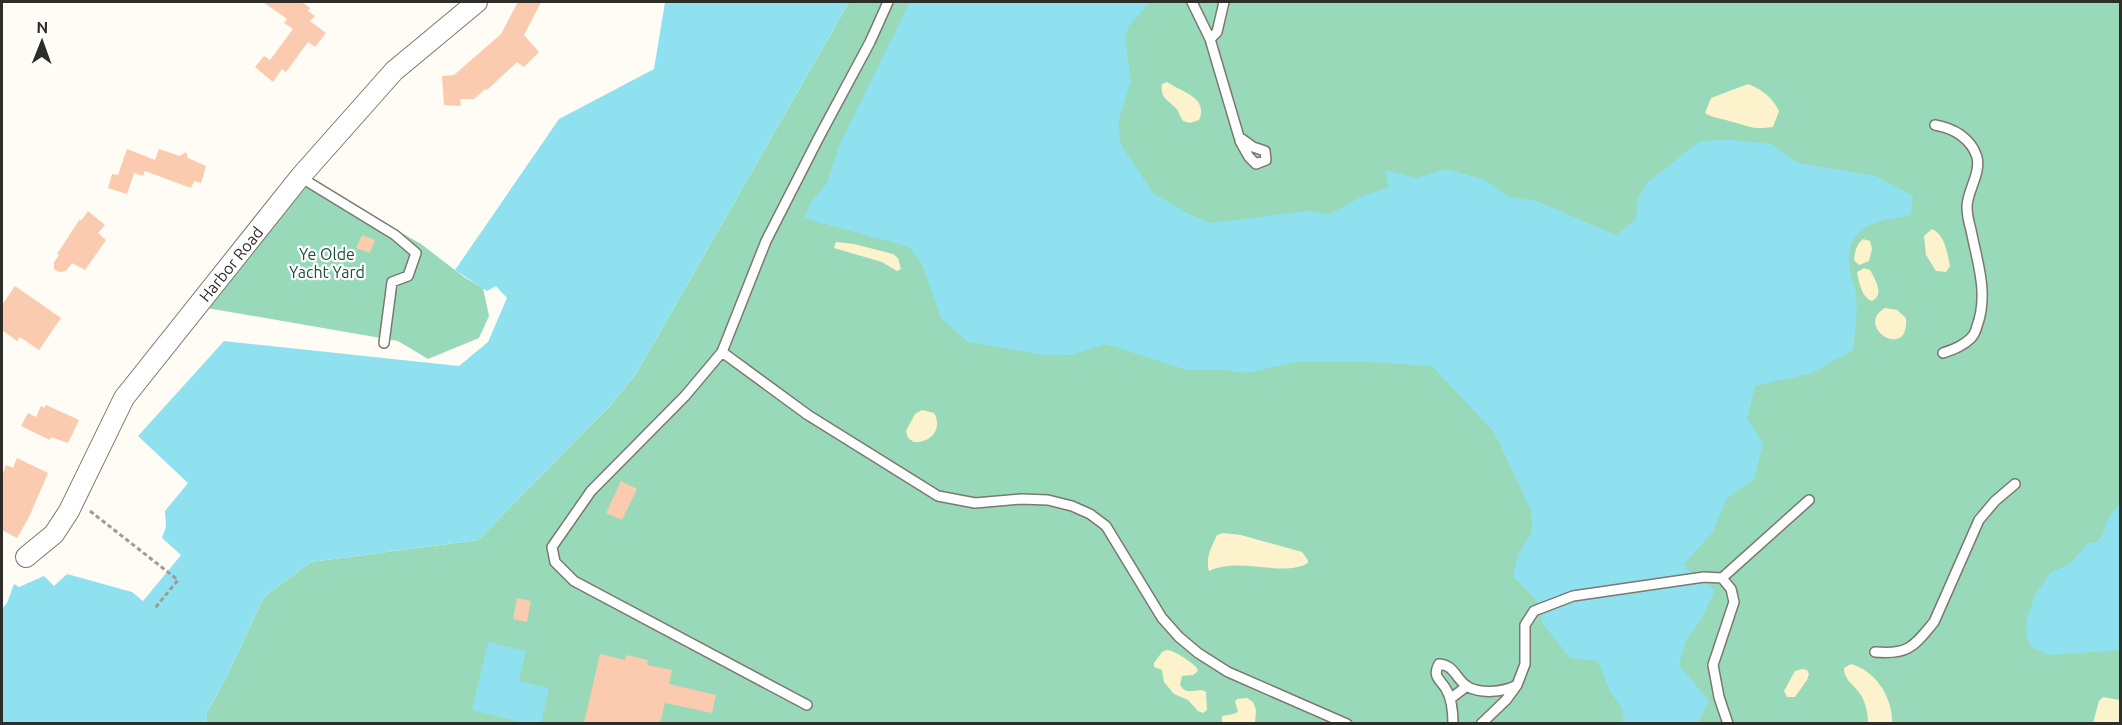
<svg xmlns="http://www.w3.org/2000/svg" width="2122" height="725" font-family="Ubuntu,sans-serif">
<rect width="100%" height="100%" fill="#fffbf5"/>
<!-- green -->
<path fill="#98d9b9" d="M849,2H2120V723L205,724L207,712L225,680L264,597L311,562L478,540L610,406L636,374Z
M308,179L421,244L464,277L483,288L489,316L479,338L428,359L398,341L207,308Z"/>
<!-- sand -->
<path fill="#fcf2cc" d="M1167,82C1181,92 1209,97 1199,120L1190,123L1183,121C1180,117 1179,112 1176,108C1167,99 1160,98 1162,84Z
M1748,84C1763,90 1772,97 1779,111L1773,127C1750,130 1750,126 1729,121C1720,118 1713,118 1705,113L1711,98Z
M1932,229C1945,235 1947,252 1950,266L1946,272L1936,271L1926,255L1924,236Z
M1863,239L1870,241L1872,249L1869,261L1859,265L1854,260C1855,252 1856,245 1863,239Z
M836,242L854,244L893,254L898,258L901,269L897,271L882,262L834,248Z
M1864,268L1870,270C1875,279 1885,295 1872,301C1862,298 1859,282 1857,272Z
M1885,308L1897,310L1906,318C1910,362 1853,327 1885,308Z
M922,410L934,413C943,429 931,443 914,442L908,438L906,431L915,414Z
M1223,533L1241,535L1302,552L1308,560V563C1282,578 1241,556 1209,571C1205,558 1212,546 1217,535Z
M1167,650C1174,650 1191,662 1196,667L1198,671L1193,675L1182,676L1180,685C1186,695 1193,690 1202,690L1206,692L1207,710L1203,713L1198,711L1188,700L1174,694L1164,682L1162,670L1154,667V663L1162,652Z
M1851,664C1876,671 1893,698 1892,723H1868C1868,714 1866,704 1861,695C1855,685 1844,681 1844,668Z
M1802,669L1807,670L1809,674L1807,680L1795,697H1787L1784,691L1795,671Z
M2103,697L2120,700V723H2093L2099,701Z
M1247,698L1253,702L1256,710L1255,723H1222V716L1233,714L1238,712L1235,702L1237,699Z"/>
<!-- water -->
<path fill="#90e1f0" d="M665,2H849L636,374L610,406L478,540L311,562L264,597L225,680L207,712L205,723H2V609L7,603L14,584L19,587L44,576L54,586L67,574L132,592L143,601L181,555L162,538L166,527L165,511L188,483L138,436L224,341L459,366L488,342L507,298L496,286L487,291L455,270L559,119L654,69Z
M910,2H1150L1128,27L1125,40L1131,81L1118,122L1121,145L1153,193L1189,214L1211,223L1309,211L1328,215L1363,196L1389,187L1385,170L1416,178L1446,169L1485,180L1509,197L1536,201L1616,235L1636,219L1638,198L1647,183L1700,141L1731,140L1771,144L1798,163L1876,176L1913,196L1911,215C1876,221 1842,226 1850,271C1851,279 1855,286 1856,294C1858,312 1855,332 1853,350L1812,373L1755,386L1747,419L1763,443L1754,479L1726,499L1713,532L1683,565L1698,579L1715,590L1702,618L1685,642L1679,665L1709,701L1697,724L1622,723L1624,712L1609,689L1598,661L1570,658L1543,624L1538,602L1513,576L1518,554L1532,532L1531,510L1494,432L1432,366L1370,362H1296L1247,373L1225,370H1187L1106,344L1070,355H1044L968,342L941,318L922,264L909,247L804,218L812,201L827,183L839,146Z
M2120,504V650L2049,655L2031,647L2027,638L2026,623L2035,595L2051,572L2070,564L2088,543L2097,542L2103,534L2108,518Z
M488,642L526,651L519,681L549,688L541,723H526L472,710Z"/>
<!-- building -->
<path fill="#facbae" d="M263,2H302L310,8L308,11L315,16L310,21L326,33L315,47L308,42L286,72L282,69L273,82L255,67L264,56L270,60L293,29L284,23L287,19Z
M518,2H541L524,35L539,52L524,67L517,62L487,90L485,89L474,99H460L461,105L458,106L444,105L442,76L454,75L501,34Z
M127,149L155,160L159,149L180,156L186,152L188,158L206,166L201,183L194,181L191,188L145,171L143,176L134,173L127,194L108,188L112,174L118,175Z
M88,211L105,225L98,233L106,240L85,270L72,263L66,271L59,272L54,269V262L59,255L57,254L80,219L81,221Z
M362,235L375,240L370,253L356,248Z
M15,286L61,318L39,350L20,337L17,341L2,330V305Z
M46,405L79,420L68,443L51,437L50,440L21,426L28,413L36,417L41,406L44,408Z
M17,458L48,473L29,517L17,538L2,530V476L6,465L13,468Z
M621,481L637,489L622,520L606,513Z
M517,598L531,601L527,622L513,619Z
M600,654L625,660L626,655L648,660L647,665L672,670L669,684L716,695L712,713L665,703L660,723H584Z"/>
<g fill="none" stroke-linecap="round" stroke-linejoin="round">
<!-- lane casing -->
<g stroke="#7c7870" stroke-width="12">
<path id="lane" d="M1192,2L1210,39L1239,137L1253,147L1265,151L1266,160L1256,164L1249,157L1240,141
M1210,39L1217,32L1224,2
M1935,125C1953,128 1971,138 1977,157C1981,174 1967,191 1967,207C1967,214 1969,223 1971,230C1977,261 1989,294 1977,326C1976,330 1975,334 1971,338C1963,346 1954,349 1943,353
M300,177L395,235L416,253L408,276L392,282L384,343
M722,352L808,415L938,496L975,503L1021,499L1048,500L1072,506L1090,514L1106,526L1162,618L1179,637L1198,653L1228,672L1347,724
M1722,578L1731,589L1734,602L1713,665L1719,697L1728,724
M1875,652C1909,655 1914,646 1934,622L1979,520L1995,501L2015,484
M1450,699L1467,686
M807,705L574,581L555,562L552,547L591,491L685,396L722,352L766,241L818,139L870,42L888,2
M1453,724C1453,713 1452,699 1446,689C1440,679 1432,677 1439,664C1455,665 1456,680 1468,687C1482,694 1502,692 1515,686
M1481,724L1506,700L1517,685L1525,664V625L1534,611L1573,596L1704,577L1722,578L1809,500"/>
</g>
<!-- street casing -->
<g stroke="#7c7870" stroke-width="22">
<path id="street" d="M26,557L54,534L69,511L124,398L300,177L394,71L477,2"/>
</g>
<!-- path -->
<path stroke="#9e9b96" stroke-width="3" stroke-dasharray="4.5 3" stroke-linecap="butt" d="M90,511L178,580L155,608"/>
<!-- lane -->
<use href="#lane" stroke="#fff" stroke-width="9"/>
<!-- street -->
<use href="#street" stroke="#fff" stroke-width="20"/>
</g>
<g text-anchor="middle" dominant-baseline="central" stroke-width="4.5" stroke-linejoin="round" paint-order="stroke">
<!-- park labels -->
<g font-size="16" fill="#1a4e38" stroke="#fff">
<text x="327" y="254">Ye Olde<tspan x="327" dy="18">Yacht Yard</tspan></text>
</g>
<!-- street labels -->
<g font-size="16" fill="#2f2d2a" stroke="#fff">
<text transform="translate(231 264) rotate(-51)">Harbor Road</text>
</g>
</g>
<!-- border -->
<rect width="2122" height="725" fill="none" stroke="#2f2d2a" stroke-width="6"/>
<!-- north arrow -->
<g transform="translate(42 42) rotate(1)" stroke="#ffffff" stroke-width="4.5" paint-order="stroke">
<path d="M0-4.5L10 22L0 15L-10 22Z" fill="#2f2d2a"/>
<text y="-9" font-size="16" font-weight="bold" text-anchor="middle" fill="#2f2d2a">N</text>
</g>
</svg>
